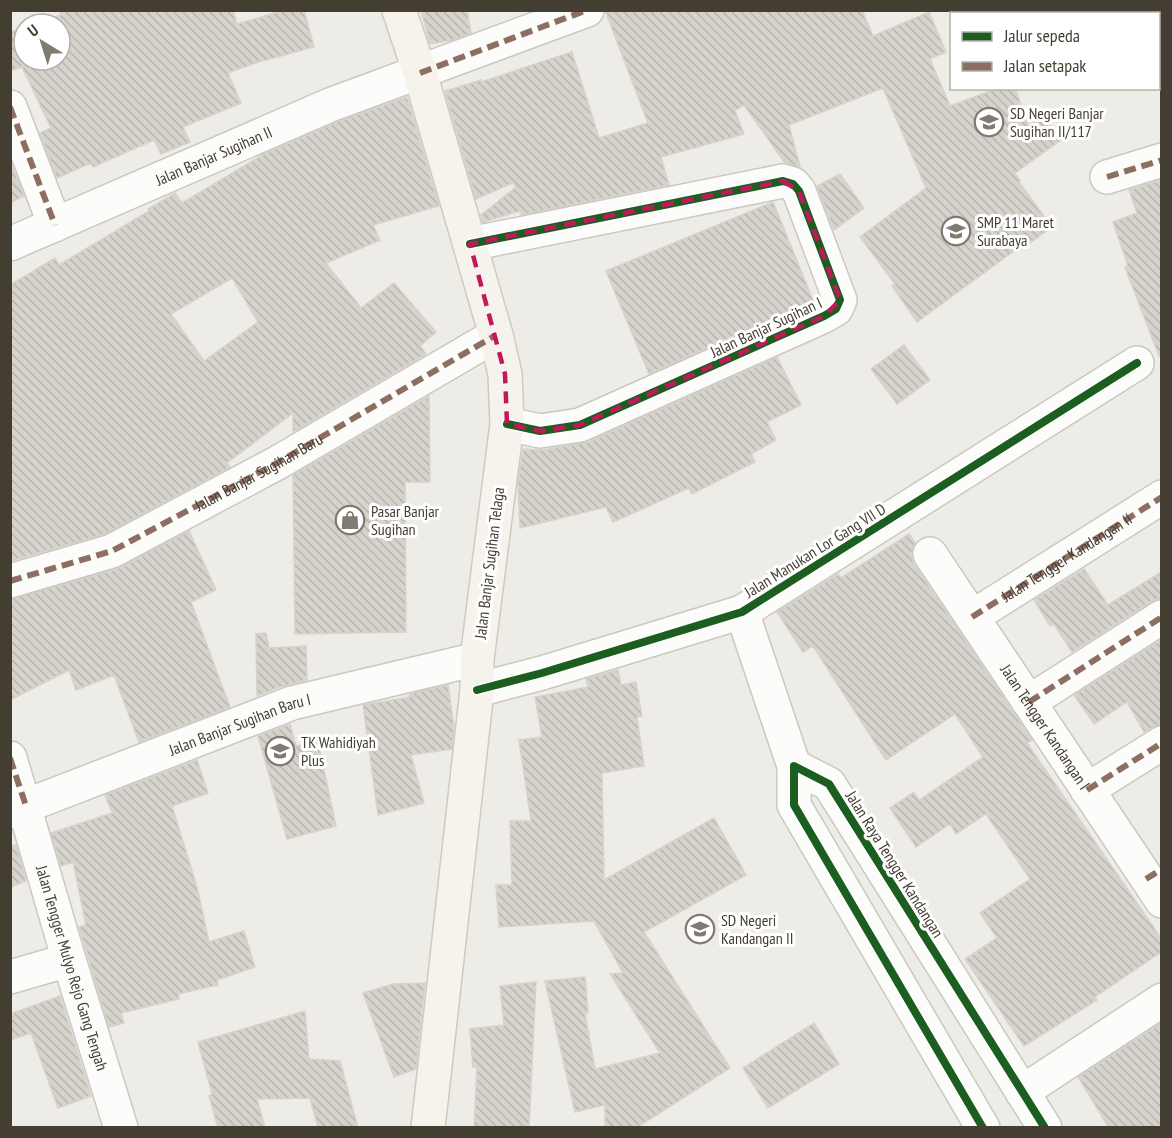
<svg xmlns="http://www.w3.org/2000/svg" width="1172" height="1138" font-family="'PT Sans Narrow',sans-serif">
<defs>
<pattern id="building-back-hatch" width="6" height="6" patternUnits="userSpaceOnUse" patternTransform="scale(1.5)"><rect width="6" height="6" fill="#d6d3cd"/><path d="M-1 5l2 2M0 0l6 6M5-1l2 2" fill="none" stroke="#b9b6b0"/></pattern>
</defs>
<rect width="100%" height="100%" fill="#eeece6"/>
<!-- building -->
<path fill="url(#building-back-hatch)" stroke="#d7d3cc" stroke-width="1.5" fill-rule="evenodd" d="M60,10H233L237,24L285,10H304L314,47L255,63L228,73L241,103L183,127L190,142L161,154L154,140L93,167L91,163L57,178L40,133L51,128L22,67L10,71V32L24,28V60H60V24H35L61,15Z
M421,10H467L471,33L453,40L430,44Z
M605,10H862L873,36L929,12L946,52L930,59L950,106L998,88H1015L1028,125L1043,115L1061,140L1015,173L1020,181L1019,182L1052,227L1020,250L1018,248L917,322L892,286L895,284L860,237L926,188L883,88L789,125L800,167L785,163L744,105L735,111L744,134L661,157L669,185L521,215L520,211L483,222L481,215L516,187L513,183L476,199L445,91L481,80V82L572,52L599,138L648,123Z
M407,97L439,206L373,225L380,240L326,263L361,308L394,283L436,332L420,346L426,354L293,432V413L227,463L230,467L105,534L10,561V285L55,258L59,265L149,211L148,209L175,193L182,203L264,154L337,122ZM232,278L258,322L204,361L171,314Z
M10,161L24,196L10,203Z
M840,174L864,208L834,230L817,186Z
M1161,180V356H1159L1125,267L1128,266L1113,222L1137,213L1129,190Z
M773,202L813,300L649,374L606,271Z
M904,345L930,380L897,404L871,369Z
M777,357L801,405L767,422L776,440L751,454L755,462L692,494L689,488L613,522L606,507L520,528L518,483L523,449L543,450L588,442Z
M429,396L430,482H405L406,632L295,634L293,475Z
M189,531L216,590L191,602L230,707L139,742L114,675L76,690L69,670L10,700V599L117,569Z
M909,534L915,543L911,555L914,564L1032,740L1027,743L1161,938V952L1095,997L1097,1000L1024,1046L965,959L997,938L980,913L1030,879L986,814L956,834L950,824L916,847L890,808L914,792L919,800L983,757L955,714L886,760L813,646L803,652L777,612L838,574L841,578Z
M1084,569L1108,605L1161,572V598L1152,601L1072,652L1054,624L1050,626L1034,600Z
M266,633L269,648L306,646L307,680L280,687L257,696L256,634Z
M1161,640V724L1144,732L1127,702L1094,724L1074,695Z
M618,670L621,685L636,682L642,716L637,717L644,766L602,773L604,880L714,818L746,875L644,932L730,1068L636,1128H605V1105L575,1112L545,981L585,977L588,1013H585L595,1069L660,1053L610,974L623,973L594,921L499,927L496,885H512L510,821H531L519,740L542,737L535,697L588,687L586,679Z
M448,685L454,727L452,749L411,755L424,803L378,815L363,705L410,697L409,694Z
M290,724L296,746L318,742L336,826L287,839L258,736Z
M197,760L208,793L172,806L197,887L209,942L244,931L255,967L217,980L218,985L178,994L179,999L121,1013L124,1023L109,1027L79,927L86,925L73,862L61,866L51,833L112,813L105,795Z
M16,845L26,881L10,887V846Z
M536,982L529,1128H474L477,1067H473L470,1029L504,1025L500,986Z
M425,983L416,1069L394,1077L363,993L393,984Z
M60,996L91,1096L58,1108L31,1033L10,1040V1014Z
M305,1011L309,1059L340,1061L358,1128H318L310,1098L257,1099L265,1128H218L209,1096L212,1094L198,1042Z
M814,1023L839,1064L768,1108L743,1068Z
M1161,1023V1128H1109L1078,1077Z"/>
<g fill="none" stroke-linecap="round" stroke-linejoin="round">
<!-- street casing -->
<g stroke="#cbc8c2" stroke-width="36">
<g id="street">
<path d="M10,107L55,225"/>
<path d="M1107,177L1162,160"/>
<path id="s1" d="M10,244L330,105L587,10"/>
<path d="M470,244L783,181L793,184L799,191L840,300L836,309L824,316L580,425L540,431L507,424"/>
<path id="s2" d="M930,554L1162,901"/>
<path d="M10,581L112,551L277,463L496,335"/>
<path d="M742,612L794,766"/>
<path id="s3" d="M972,617L1162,497"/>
<path d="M477,690L542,673L742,612L1137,363"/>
<path d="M1029,702L1162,617"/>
<path id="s4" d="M10,758L69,960L121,1128"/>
<path d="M1087,790L1162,743"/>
<path id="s5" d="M10,812L292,703L477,659"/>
<path d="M10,977L69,960"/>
<path d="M1022,1092L1162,1000"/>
<path d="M983,1128L794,805V766L829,784L1045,1128"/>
</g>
</g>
<!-- secondary casing -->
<g stroke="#cfcabe" stroke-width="36">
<path id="secondary" d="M399,10L420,73L496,335L505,374L507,424L477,659V690L428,1128"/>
</g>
<!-- street -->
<use href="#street" stroke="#fcfcfb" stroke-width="33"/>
<!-- secondary -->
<use href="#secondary" stroke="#f6f3ec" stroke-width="33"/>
<!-- quiet -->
<g stroke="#8d6e63" stroke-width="6" stroke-dasharray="12 6" stroke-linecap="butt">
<path d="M420,73L587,10"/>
<path d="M10,107L55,225"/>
<path d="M1107,177L1162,160"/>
<path id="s6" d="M10,581L112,551L277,463L496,335"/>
<path d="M972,617L1162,497"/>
<path d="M1029,702L1162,617"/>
<path d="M10,758L26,806"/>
<path d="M1087,790L1162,743"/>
<path d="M1146,879L1162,869"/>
</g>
<!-- cycleway casing -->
<g stroke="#fff" stroke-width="11">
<path id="cycleway" d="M470,244L783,181L793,184L799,191L840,300L836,309L824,316L580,425L540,431L507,424
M477,690L542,673L742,612L1137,363
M983,1128L794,805V766L829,784L1045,1128"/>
</g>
<!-- cycleway -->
<use href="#cycleway" stroke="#1b5e20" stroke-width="8"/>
</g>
<!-- marked area -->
<path fill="none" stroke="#c2185b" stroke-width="4.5" stroke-dasharray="12 8" stroke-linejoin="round" d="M783,181L799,191L840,300L824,316L580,425L540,431L507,424L505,374L470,244Z"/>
<!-- icons -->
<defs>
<g id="school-ring" transform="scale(1.5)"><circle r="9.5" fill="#fff" stroke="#807a71" stroke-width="1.5"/><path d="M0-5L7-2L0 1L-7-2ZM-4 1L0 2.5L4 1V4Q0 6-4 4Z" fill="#807a71"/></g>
<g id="shop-ring" transform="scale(1.5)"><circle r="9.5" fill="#fff" stroke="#807a71" stroke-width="1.5"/><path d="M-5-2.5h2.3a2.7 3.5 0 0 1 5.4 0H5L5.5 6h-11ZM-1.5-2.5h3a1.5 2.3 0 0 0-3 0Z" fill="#807a71"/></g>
</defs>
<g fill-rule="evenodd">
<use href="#school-ring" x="989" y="122"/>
<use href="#school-ring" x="956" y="231"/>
<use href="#shop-ring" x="350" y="520"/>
<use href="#school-ring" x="280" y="751"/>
<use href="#school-ring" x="700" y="929"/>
</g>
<g text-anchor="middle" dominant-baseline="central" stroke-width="6" stroke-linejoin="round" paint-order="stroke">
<!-- poi labels -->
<g font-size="16" fill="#443d32" stroke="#fff" text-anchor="start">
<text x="1010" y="113">SD Negeri Banjar<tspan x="1010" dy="18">Sugihan II/117</tspan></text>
<text x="977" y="222">SMP 11 Maret<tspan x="977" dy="18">Surabaya</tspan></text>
<text x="371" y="511">Pasar Banjar<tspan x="371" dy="18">Sugihan</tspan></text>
<text x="301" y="742">TK Wahidiyah<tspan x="301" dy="18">Plus</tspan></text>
<text x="721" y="920">SD Negeri<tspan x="721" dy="18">Kandangan II</tspan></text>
</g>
<!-- street labels -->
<g font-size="16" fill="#443d32" stroke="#fff">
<text stroke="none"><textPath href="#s1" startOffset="222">Jalan Banjar Sugihan II</textPath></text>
<text transform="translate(766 327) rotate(-25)">Jalan Banjar Sugihan I</text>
<text stroke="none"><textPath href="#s6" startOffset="273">Jalan Banjar Sugihan Baru</textPath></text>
<text transform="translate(815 550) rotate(-32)">Jalan Manukan Lor Gang VII D</text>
<text stroke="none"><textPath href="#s3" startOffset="112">Jalan Tengger Kandangan II</textPath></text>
<text transform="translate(489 563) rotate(-83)">Jalan Banjar Sugihan Telaga</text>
<text stroke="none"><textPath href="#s5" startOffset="246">Jalan Banjar Sugihan Baru I</textPath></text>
<text stroke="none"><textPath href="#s2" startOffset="208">Jalan Tengger Kandangan I</textPath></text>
<text transform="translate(895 864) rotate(58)">Jalan Raya Tengger Kandangan</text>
<text stroke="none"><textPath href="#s4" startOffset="219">Jalan Tengger Mulyo Rejo Gang Tengah</textPath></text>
</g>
</g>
<!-- border -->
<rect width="1172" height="1138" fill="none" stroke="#443d32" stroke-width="24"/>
<!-- legend -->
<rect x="950" y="12" width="210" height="78" fill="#ffffff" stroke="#b4b1ad" stroke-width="1.5"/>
<rect x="962" y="32" width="30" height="9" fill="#1b5e20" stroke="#b4b1ad" stroke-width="1.5"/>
<text x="1004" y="42" font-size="18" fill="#443d32">Jalur sepeda</text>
<rect x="962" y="62" width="30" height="9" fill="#8d6e63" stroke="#b4b1ad" stroke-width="1.5"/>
<text x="1004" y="72" font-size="18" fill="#443d32">Jalan setapak</text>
<!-- north arrow -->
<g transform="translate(42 42) rotate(322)"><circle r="28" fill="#ffffff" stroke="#b4b1ad" stroke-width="1.5"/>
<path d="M0-4.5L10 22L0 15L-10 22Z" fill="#807a71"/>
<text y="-9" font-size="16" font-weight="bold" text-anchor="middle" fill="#443d32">U</text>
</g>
</svg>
